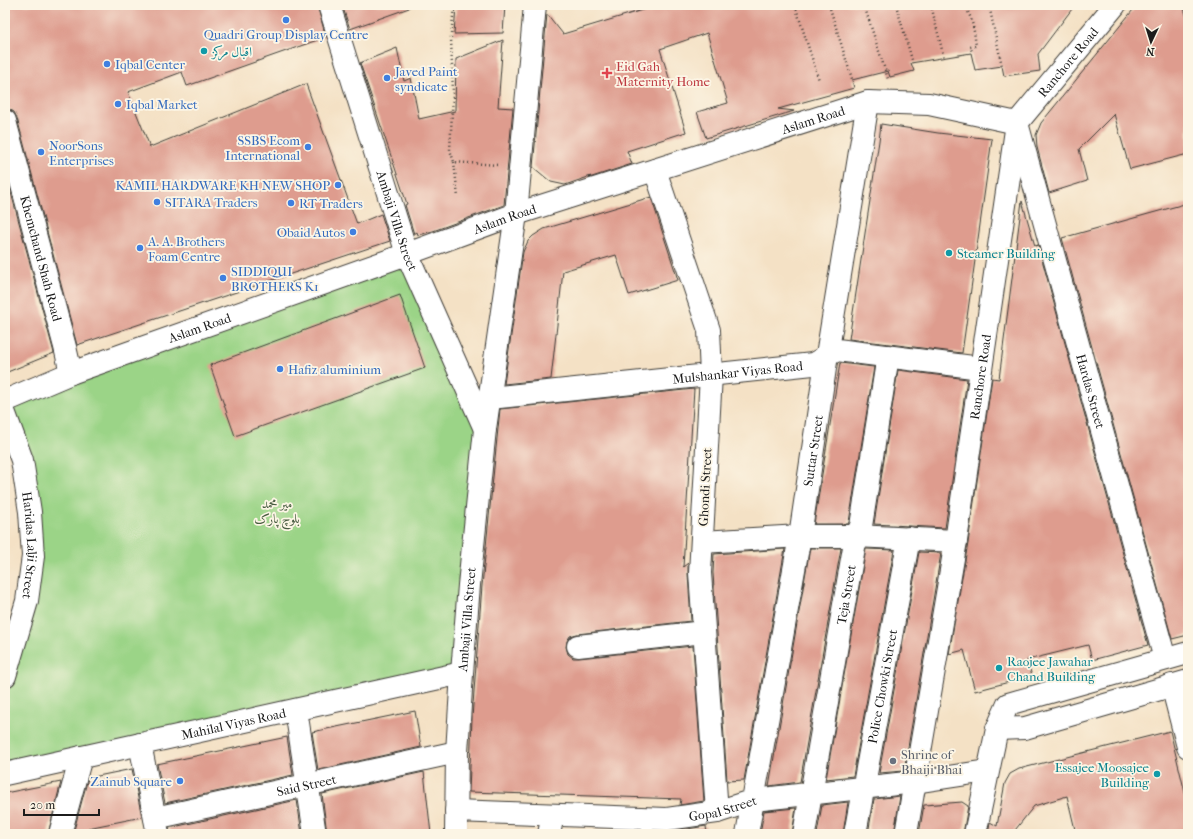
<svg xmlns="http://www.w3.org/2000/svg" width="1193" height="839" font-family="'IM FELL French Canon',Amiri,serif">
<rect width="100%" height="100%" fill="#fcf5e5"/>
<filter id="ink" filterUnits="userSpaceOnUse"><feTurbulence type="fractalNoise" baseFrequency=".025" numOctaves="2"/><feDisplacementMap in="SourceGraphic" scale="8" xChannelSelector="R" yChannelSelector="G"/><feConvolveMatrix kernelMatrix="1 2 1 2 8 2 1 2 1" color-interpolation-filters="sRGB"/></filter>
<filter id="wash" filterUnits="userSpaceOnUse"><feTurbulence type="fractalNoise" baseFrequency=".012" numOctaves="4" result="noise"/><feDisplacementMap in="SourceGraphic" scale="16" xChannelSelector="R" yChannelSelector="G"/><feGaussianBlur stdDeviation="0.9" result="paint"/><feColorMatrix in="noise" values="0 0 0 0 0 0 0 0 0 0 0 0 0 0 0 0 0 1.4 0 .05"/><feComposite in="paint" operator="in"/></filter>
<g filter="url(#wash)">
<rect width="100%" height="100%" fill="#f4e1c5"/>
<!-- green -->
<path fill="#9bd487" stroke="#5c7852" d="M407,254L485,429L462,673L5,774V676L33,556L5,401Z"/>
<g id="blocks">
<!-- building -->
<path fill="#de9c8e" d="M5,5H317L326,37L187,86L182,72L128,92L150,147L306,84L357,224L381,214L390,241L77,345L17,118L14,112L9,109H5Z
M342,5H408L409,8L350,29Z
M456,5H505L503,33L454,34Z
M659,5H1075L1038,54L1040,71L1004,76L1002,66L975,70L971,53L911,63L914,71L890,77L888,71L852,80L854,88L778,109L794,111L706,138L697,112L728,103L707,33L660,49L686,132L627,151L632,164L589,178L591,176L565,185L551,182L533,167L547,14L563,34Z
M1137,5H1183L1188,21V154L1130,169L1114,114L1079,149L1087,181L1049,193L1037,147L1036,135L1041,123Z
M503,40L498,107L513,108L504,205L433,231L418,235L417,232L414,234L405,205L407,204L360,63L397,48L404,81L411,78L419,119L455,111L456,59Z
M881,124L938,133L992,139L962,353L849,339L879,141Z
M5,170L54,353L5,373Z
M651,197L678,280L629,295L616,255L563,271L551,379L504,384L523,252L528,241L533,236L544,229Z
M1022,201L1035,246L1038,245L1148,645L1092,660L1088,645L1027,660L1032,676L975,691L964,650L949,654L968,543L992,378L999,379Z
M1188,203V635L1172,639L1062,238Z
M400,295L425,368L235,436L210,365Z
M840,363L874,367L849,522L848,524H814Z
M898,370L967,379L945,528L874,524Z
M694,389L683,567L688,563V574L691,621L577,634L570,636L567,641L566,647L568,654L573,658H579L693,646L704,801L680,805L681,799L469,792L472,718L482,586L500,409Z
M810,548H841L800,782L769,786Z
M785,549L744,780L727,781L713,573L714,554Z
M866,549L894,550L853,776L826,779Z
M919,552L941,553L904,771L879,773Z
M415,711L421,747L318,770L312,732Z
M1170,731L1188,805V834H1076L1067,796L1034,806L1012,834H988L990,822L997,826L1005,783L1010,774L1019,769Z
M287,737L293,775L165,803L157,764Z
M132,769L142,817L88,828L87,834H73L88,778Z
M424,772L431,834H327L322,794Z
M61,782L48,834H5V793Z
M900,796L894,834H868L874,799Z
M297,800L302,834H170L169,828Z
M848,802L843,834H817L822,805Z
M962,802L968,806L963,834H919L924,805Z
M796,808L792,834H760L764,811Z
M706,826L707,834H674L675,831Z"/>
</g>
</g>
<g filter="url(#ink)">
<use href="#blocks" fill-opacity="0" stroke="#3c3a35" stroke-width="1"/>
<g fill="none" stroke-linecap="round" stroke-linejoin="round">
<!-- minor casing -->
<g stroke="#3c3a35" stroke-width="24">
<g id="minor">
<path id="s1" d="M329,5L407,254L485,429"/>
<path id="s2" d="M5,121L65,347L71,373"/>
<path d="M655,170L709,330L711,375L700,573L717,812"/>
<path id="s3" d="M490,398L813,364L837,350L981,368"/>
<path id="s4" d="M5,401L71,373L407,254L516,214L868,102L929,104L1017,123L1165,659"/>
<path id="s5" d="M5,414L22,460L30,512L33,556L27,601L5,676"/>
<path d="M702,542L800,536H856L956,541"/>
<path d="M578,646L704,632"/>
<path d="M1172,685L1188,747"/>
<path d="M296,710L315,834"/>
<path d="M997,729L1025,728L1188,681"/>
<path d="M140,744L158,834"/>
<path id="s6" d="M5,774L462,673"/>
<path id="s7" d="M456,811L667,819L717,812L754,800L915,782L987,771"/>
<path id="s8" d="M155,818L457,752"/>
<path d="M60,834L81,757"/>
<path id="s9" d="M456,834L457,752L462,673L469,585L485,429L516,214L535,5"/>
<path d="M549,834L553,815"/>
<path id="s10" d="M747,834L800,536L827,355L868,102"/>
<path id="s11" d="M804,834L856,536L861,526L888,356"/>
<path id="s12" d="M855,834L909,538"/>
<path id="s13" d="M906,834L956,541L1017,123L1115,5"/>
<path d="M975,834L997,729L1008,704L1188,653"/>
</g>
</g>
<!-- path -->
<path stroke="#3c3a35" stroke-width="2.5" stroke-dasharray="1 3" stroke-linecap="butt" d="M454,5L451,37L453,94L450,150L454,162L498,165
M795,5L819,80
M829,5L853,82
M864,5L888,79
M896,5L913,63
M931,5L944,58
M964,5C973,18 974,31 976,46L970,47L973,53
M989,5L1002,66
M454,162L458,197"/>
<!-- minor -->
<use href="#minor" stroke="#fff" stroke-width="22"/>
</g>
</g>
<!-- markers -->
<g fill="#3f7fe0" stroke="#fcf5e5" stroke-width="1.5">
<circle cx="286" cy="20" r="4"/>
<circle cx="107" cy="64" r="4"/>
<circle cx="387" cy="78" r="4"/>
<circle cx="118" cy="104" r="4"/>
<circle cx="308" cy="147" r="4"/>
<circle cx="41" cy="152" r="4"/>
<circle cx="338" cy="185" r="4"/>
<circle cx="157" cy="202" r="4"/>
<circle cx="291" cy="203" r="4"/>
<circle cx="353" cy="232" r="4"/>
<circle cx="140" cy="248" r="4"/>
<circle cx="223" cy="278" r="4"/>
<circle cx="280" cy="369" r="4"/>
<circle cx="180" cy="781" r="4"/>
</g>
<g fill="#0f9aa8" stroke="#fcf5e5" stroke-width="1.5">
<circle cx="204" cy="51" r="4"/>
<circle cx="949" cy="253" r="4"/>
<circle cx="999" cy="668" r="4"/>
<circle cx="1157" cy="774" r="4"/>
</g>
<path fill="#e0444e" stroke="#fcf5e5" stroke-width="1.5" d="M605 67h4v4h4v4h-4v4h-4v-4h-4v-4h4z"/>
<circle fill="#6b7280" stroke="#fcf5e5" stroke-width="1.5" cx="893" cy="761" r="4"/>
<g text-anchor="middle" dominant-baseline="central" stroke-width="3.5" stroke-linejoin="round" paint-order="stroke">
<!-- shop labels -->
<g font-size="13" fill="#366cbe" stroke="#fcf5e5" text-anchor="start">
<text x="286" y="34" text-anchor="middle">Quadri Group Display Centre</text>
<text x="115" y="64">Iqbal Center</text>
<text x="395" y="71">Javed Paint<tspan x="395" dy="15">syndicate</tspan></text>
<text x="126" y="104">Iqbal Market</text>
<text x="300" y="140" text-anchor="end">SSBS Ecom<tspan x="300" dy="15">International</tspan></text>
<text x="49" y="145">NoorSons<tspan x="49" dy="15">Enterprises</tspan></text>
<text x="330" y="185" text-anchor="end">KAMIL HARDWARE KH NEW SHOP</text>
<text x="165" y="202">SITARA Traders</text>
<text x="299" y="203">RT Traders</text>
<text x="345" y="232" text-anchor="end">Obaid Autos</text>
<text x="148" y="241">A. A. Brothers<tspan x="148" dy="15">Foam Centre</tspan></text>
<text x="231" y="271">SIDDIQUI<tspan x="231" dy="15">BROTHERS K1</tspan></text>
<text x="288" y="369">Hafiz aluminium</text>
<text x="172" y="781" text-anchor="end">Zainub Square</text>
</g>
<!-- culture labels -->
<g font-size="13" fill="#0d838f" stroke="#fcf5e5" text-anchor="start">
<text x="212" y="51">اقبال مرکز</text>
<text x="957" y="253">Steamer Building</text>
<text x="1007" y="661">Raojee Jawahar<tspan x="1007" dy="15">Chand Building</tspan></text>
<text x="1149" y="767" text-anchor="end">Essajee Moosajee<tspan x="1149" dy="15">Building</tspan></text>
</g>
<!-- street labels -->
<g font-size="13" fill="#1c1c1c" stroke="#fcf5e5">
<text stroke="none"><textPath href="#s13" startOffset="799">Ranchore Road</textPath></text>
<text stroke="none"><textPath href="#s4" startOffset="856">Aslam Road</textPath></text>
<text stroke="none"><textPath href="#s4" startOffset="532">Aslam Road</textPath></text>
<text stroke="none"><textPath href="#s1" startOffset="226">Ambaji Villa Street</textPath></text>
<text stroke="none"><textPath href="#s2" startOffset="142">Khemchand Shah Road</textPath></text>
<text stroke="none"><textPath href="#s4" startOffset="208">Aslam Road</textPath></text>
<text stroke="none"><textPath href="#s3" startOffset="249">Mulshankar Viyas Road</textPath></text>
<text stroke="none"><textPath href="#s13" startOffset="463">Ranchore Road</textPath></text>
<text stroke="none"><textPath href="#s4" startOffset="1343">Hardas Street</textPath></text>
<text stroke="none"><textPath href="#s10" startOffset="389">Suttar Street</textPath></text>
<text transform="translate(705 487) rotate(-87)">Ghondi Street</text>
<text stroke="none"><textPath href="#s5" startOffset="135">Haridas Lalji Street</textPath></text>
<text stroke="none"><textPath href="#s11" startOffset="243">Teja Street</textPath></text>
<text stroke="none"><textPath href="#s9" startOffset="215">Ambaji Villa Street</textPath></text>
<text stroke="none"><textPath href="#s12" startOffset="150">Police Chowki Street</textPath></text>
<text stroke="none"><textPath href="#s6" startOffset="234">Mahilal Viyas Road</textPath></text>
<text stroke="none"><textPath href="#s8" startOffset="155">Said Street</textPath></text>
<text stroke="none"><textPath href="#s7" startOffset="268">Gopal Street</textPath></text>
</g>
<!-- health labels -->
<g font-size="13" fill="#be3a42" stroke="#fcf5e5" text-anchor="start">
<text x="616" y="66">Eid Gah<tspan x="616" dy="15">Maternity Home</tspan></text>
</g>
<!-- park labels -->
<g font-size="13" fill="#485c41" stroke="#fcf5e5">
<text x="277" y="503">میر محمد<tspan x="277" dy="15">بلوچ پارک</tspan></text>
</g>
<!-- worship labels -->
<g font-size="13" fill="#5b616d" stroke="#fcf5e5" text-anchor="start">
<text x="901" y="754">Shrine of<tspan x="901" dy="15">Bhaiji Bhai</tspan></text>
</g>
</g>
<!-- margin -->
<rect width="1193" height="839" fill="none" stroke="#fcf5e5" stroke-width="20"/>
<!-- north arrow -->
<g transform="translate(1151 42) rotate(184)" stroke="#fcf5e5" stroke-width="3" paint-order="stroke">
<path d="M0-3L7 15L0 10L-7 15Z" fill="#1c1c1c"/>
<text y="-6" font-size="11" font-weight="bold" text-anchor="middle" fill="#1c1c1c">N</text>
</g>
<!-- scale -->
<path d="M24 809v6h75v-6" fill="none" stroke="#1c1c1c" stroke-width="2"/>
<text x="30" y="809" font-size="12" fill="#1c1c1c" stroke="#fcf5e5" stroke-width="3" paint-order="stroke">20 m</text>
</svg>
